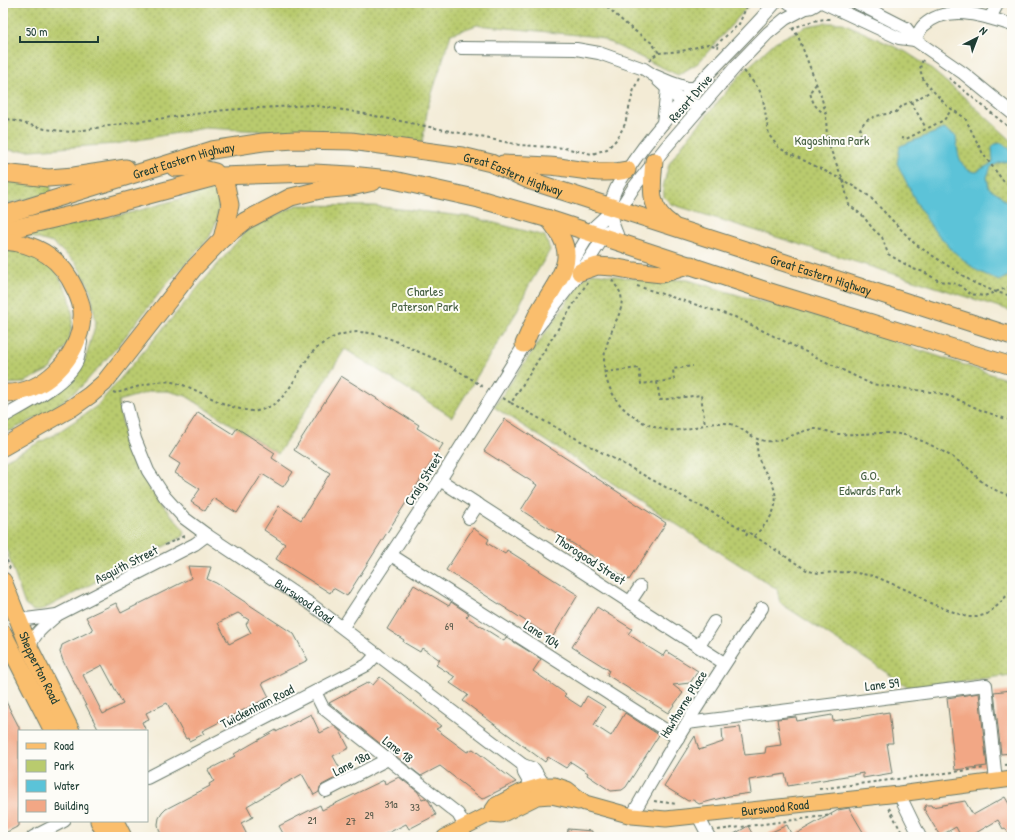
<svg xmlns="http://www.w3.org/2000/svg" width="1015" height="840" font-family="'Patrick Hand',sans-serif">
<defs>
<pattern id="green-dots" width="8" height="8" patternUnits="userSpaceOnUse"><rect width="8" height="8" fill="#b9cb6e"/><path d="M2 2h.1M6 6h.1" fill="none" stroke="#96a65b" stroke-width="1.8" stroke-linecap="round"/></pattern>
</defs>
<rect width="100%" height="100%" fill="#fdfcf7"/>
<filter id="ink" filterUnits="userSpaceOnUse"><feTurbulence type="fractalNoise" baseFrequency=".025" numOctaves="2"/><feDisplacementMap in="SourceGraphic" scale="8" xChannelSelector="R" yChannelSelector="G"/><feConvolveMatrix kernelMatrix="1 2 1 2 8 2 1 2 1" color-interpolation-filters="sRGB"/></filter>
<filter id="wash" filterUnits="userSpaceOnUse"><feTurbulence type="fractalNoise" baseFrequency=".012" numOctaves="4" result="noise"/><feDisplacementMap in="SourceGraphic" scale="16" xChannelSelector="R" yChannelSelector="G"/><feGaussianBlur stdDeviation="0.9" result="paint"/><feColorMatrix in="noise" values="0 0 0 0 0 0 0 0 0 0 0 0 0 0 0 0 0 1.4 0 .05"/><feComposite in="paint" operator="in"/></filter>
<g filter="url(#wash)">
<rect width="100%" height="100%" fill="#f3ebd5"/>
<!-- green -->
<path fill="url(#green-dots)" stroke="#6c8451" d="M3,3H751L698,63L678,75L598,37L477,25L451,34L428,106L422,143L359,136L205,128L115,144L17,151L3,149Z
M824,23H843L906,52L926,65L964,97L1012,141V311L671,204L664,197L663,187L669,164L683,144L740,75L775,42L807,26Z
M3,180L50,184L52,193L3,205Z
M215,189L219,203L217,220L209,238L165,286L117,347L82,386L50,411L10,431L3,432V420L66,382L85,360L96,323L90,288L76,263L53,243L20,234L126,214Z
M297,205L374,206L471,217L545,236L550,250L528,287L516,313L452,417L345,349L278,454L186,396L168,391H152L118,401C123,431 131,462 149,487C159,502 172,516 184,530V536L40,611H33L25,605L3,540V461L54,435L97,406L247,230Z
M3,249L19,250L35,257L56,271L69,295L73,318L69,341L50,369L23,383L3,384Z
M593,273L638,279L688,280L758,301L785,305L1012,381V675L910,688L780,603L777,589L494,407L582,280Z"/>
<!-- water -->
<path fill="#5bc3d8" stroke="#3d8086" d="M944,129L956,136C957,150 959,172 977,172C982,167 988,167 993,162L992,148L995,144L1002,143L1010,149L1011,157L1009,161L999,163L991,167L987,177L989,188L999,194L1012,208V274L999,281L976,270L953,251L933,229L916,202L897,163L900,146Z"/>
<g id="blocks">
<!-- building -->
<path fill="#f2a785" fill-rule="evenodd" d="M341,376L419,425L417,428L443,444L347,596L333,588L330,593L276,559L285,544L264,530L279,506L301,520L330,473L294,450Z
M198,412L233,434L237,428L275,453L272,458L293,472L283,487L262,474L237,513L213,498L205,511L191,502L200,489L175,473L180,464L169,457Z
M505,419L666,523L629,580L521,510L537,485L484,451Z
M473,528L489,539L487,543L505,554L507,550L578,595L552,638L446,570Z
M188,566L211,567L207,579L216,583L294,634L308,660L262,683L269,697L202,731L204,734L189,741L188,738L186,739L167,703L146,713L149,719L142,722L146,731H99L63,661L60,652L62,645L93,630L86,617L116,603L121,613L191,578ZM238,613L249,620L246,624L251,633L229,644L218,623ZM102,665L123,704L103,714L83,675Z
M414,585L449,606L451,602L469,614L466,617L504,641L506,637L541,659L533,671L566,694L564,696L581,707L587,696L605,707L594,725L611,736L625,713L659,735L626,787L622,790L611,791L587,775L588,773L571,762L566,768L548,757L545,762L463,701L468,695L450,683L455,677L436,665L440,660L422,648L420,652L403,642L404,640L387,629Z
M597,607L632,629L628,634L645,645L663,656L666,651L698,671L690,683L673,685L683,693L668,713L607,675L609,670L572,647Z
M380,677L442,726L436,729L467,752L473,749L516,782L482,799L440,766L421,776L329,703L369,682L373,685Z
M1012,690V753L1001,754L994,692Z
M979,693L987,766L955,770L947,698Z
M3,696L19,727V826L3,834Z
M889,712L893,743H887L892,773L863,778V773L788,786L785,774L749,780L751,793L729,796L699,804L693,800L688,801L664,786L695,736L699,750L723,742L722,729L740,727L745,755L765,753L766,747L781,745L777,719L796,717L797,721L832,715L833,721Z
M311,714L320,733L334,726L340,731L349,748L333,756L343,774L322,785L320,787L319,792L314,795L302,774L247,806L253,817L241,823L248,837H163L159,830L158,824L159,818L162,813L166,809L210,786L209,784L214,781L208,770L235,756L234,754L276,730V732Z
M399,777L418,792L422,799L425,798L429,801L436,815L409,829L406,824L380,837H285L279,826L320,805L322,810L384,780L385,784Z
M1005,797L1012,809V837H1011L1005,828L1003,829L998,820L969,837H961L956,827L940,836L924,809L926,805H931L932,807L965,801L973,815Z
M849,808L866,837H761L787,825L792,836L838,810Z
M748,826L754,837H729Z
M568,829L592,831V837H567Z"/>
</g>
</g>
<g filter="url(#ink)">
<use href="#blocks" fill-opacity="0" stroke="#697a6c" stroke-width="1"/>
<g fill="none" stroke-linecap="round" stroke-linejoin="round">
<!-- minor casing -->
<g stroke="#697a6c" stroke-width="14">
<g id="minor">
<path d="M789,3C798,9 809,11 818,3"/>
<path d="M824,3L899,38L915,40"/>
<path d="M857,3L906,28L915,40L963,73L1012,113"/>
<path d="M990,18L998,3"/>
<path d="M915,40C917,36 920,29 923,26C948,3 984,16 1012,25"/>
<path d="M461,48L576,49L599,53L644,69L653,75L672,83L687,88H695"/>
<path d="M658,80L682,102L701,106"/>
<path d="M663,123L667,89"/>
<path d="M615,214L620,209L634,187L666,147L737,65L768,33L785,19L804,9"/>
<path d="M620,242C616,231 608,217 611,204C614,187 625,174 635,159C675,102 729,56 775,3"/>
<path d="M566,273L593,228L605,217L620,209"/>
<path d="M536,329C561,297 587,266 607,231"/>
<path id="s1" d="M127,407L135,439L148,471L165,497L184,518L207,535L312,605L523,765L534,769L544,785L546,793"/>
<path d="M3,417C24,405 67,384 77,361C79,355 80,348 81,342"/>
<path d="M440,480L724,663"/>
<path d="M469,518L478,504"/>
<path d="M391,555L678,738"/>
<path d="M630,602L640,587"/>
<path d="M14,611L18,615L26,619L57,615L195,544L207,535"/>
<path d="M343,627L440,480L528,339"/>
<path d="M699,646L714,622"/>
<path d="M30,649C32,634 46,625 57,615"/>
<path d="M315,692L323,708L458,814L465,826"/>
<path d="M687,723L986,685L996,781"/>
<path d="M523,765L524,773L537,796"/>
<path d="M147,778L367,665L377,654"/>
<path d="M326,791L388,759"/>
<path d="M899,794L920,837"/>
<path d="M632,816C671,745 716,676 762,608"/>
<path d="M698,816L709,837"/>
<path d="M33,837L64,821"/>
</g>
</g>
<!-- major casing -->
<g stroke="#697a6c" stroke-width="17">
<g id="major">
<path id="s2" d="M490,814L496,805L521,792L544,785H555L567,789L585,803L632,816L666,819L899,794L1012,779"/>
<path d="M445,837L490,814L501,815L537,797L551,796L578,802"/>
</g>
</g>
<!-- highway casing -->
<g stroke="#697a6c" stroke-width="19">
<g id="highway">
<path d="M654,161C652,187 647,207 671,224"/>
<path d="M503,164C522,165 541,165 559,167C582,170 605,175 627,170"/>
<path d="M175,168L195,167L215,172L226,186L230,205L222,239"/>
<path d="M3,173L48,178L74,176L126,168"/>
<path id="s3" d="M3,215L212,150L263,142L295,140L351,141L462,156L491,163L531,181L1012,336"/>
<path d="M3,231L104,207L219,176L314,173L351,175L389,179L479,199L549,219L764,290L1012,366"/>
<path d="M3,241C37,243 61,258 75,289C79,297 83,309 82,318C79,357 44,395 3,393"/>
<path d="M580,272L597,266L613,267L634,271L662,274L691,265"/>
<path d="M524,344C530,332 534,319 541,308C549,294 567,271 566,255C566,241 557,230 549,219"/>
<path d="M3,447L73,407L90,395L104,383L194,268L222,239L245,221L291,197L320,190L351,187L373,182"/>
<path id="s4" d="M3,581L30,649L71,731"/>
<path d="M3,633L53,731"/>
<path d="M99,821L107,837"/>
<path d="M115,821L123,837"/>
</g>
</g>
<!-- path -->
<path stroke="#697a6c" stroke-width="2" stroke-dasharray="3 3" stroke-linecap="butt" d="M603,3L628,26L652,43L659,53
M792,28L798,36L821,96L826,114L827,141L843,180L849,205L863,216L873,229L882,237L888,254L913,269L924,272L939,281L958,284L970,294L984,296L1012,286
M792,29C805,23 816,19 830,19
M716,45L739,24L748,3
M923,60L921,64L920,70L924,81L947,106L965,118L983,154L1004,182L1012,187
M650,61L654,56L659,53L682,51L708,44L719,47
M744,71L759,89L763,99L769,135L779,148L843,180L869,196L915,244L974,283L996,292L1012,296
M949,78L1012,130
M816,84L810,92C812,102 816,109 826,114
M911,102L926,128
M3,115L8,119L45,129L71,132L120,124L225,110L312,105L350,111L520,145L564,148L592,154L607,149L617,139L625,124L634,89L639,78
M861,136L860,129L865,121L876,116L896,112L903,105L917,99L931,91
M901,138L906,139L944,120L952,109
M612,280C615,285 620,290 621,295C623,305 620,313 616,321C604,349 597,367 614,396C626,417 656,433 680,430C695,428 710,422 725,423C741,424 750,440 766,441C783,443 798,430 815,429C823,429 831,433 839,434C866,436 891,428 917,439C935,446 954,457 969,469C973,472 976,476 980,480C989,488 1001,493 1012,496
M637,286L735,317L871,384L939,393L952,397L983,411L1012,421
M605,372L639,368L641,384L674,380L673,369L693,366
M657,382L660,400L701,395L705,425
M113,392L116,393C133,389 154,379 172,382C197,387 219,406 245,410C249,410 253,412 257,411C285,405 292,382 306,361C312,351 320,345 330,339C362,323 390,338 419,352C433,358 447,364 460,372C469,377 477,383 485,388
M503,398L511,403L587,283
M511,403L748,532
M746,536L748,532L808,571L819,573L850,572L874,576L909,591L930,603L967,617H977L987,614L997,606L1012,590
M754,536C770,521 782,506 772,483C769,477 764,471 761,464C757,456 757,448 757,439
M165,545L184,536
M3,549L10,569
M1005,765L1012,764
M819,789L985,768
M654,801L677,804
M889,808L904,837
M718,830L832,815"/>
<!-- minor -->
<use href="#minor" stroke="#fff" stroke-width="12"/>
<!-- major -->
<use href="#major" stroke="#fabe6d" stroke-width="15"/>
<!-- highway -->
<use href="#highway" stroke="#fabe6d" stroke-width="17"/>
</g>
</g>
<g text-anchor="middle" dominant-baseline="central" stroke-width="4" stroke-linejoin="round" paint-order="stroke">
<!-- number labels -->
<g font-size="11" fill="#545848">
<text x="449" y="626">69</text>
<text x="391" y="804">31a</text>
<text x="415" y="807">33</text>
<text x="369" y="815">29</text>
<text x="312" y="820">21</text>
<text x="351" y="821">27</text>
</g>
<!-- street labels -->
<g font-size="13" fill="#1f3d34" stroke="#fdfcf7">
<text transform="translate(690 98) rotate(-49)">Resort Drive</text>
<text stroke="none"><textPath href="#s3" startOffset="189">Great Eastern Highway</textPath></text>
<text stroke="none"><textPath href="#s3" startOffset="525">Great Eastern Highway</textPath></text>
<text stroke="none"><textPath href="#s3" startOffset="849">Great Eastern Highway</textPath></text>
<text transform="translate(423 479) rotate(-58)">Craig Street</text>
<text transform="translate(590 559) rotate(33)">Thorogood Street</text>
<text transform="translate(126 564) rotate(-27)">Asquith Street</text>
<text stroke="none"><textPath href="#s1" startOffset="273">Burswood Road</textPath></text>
<text transform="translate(542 634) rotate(33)">Lane 104</text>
<text stroke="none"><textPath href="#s4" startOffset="94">Shepperton Road</textPath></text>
<text transform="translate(882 684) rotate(-7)">Lane 59</text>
<text transform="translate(683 704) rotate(-58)">Hawthorne Place</text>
<text transform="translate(257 706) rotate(-27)">Twickenham Road</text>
<text transform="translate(398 749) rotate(38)">Lane 18</text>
<text transform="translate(351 763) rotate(-27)">Lane 18a</text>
<text stroke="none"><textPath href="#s2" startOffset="302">Burswood Road</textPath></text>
</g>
<!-- park labels -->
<g font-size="13" fill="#466042" stroke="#fdfcf7">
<text x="832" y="140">Kagoshima Park</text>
<text x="425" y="291">Charles<tspan x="425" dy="15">Paterson Park</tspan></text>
<text x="870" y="475">G.O.<tspan x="870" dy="15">Edwards Park</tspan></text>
</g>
</g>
<!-- margin -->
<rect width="1015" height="840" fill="none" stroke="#fdfcf7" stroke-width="16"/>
<!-- legend -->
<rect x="18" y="730" width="130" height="92" fill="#fdfcf7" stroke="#a4b0a9"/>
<rect x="26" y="743" width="20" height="6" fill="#fabe6d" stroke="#a4b0a9"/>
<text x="54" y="750" font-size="12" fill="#1f3d34">Road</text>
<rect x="26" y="760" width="20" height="12" fill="#b9cb6e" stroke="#a4b0a9"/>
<text x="54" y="770" font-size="12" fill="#1f3d34">Park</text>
<rect x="26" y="780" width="20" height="12" fill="#5bc3d8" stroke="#a4b0a9"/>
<text x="54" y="790" font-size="12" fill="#1f3d34">Water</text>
<rect x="26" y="800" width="20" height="12" fill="#f2a785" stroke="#a4b0a9"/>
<text x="54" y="810" font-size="12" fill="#1f3d34">Building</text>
<!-- north arrow -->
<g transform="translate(977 38) rotate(42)" stroke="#fdfcf7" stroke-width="3" paint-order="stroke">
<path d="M0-3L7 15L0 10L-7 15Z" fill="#1f3d34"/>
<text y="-6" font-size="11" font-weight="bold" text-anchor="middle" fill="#1f3d34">N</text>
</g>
<!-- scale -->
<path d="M20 36v6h78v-6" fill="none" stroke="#1f3d34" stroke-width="2"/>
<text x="26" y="36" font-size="12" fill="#1f3d34" stroke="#fdfcf7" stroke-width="3" paint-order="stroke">50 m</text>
</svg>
